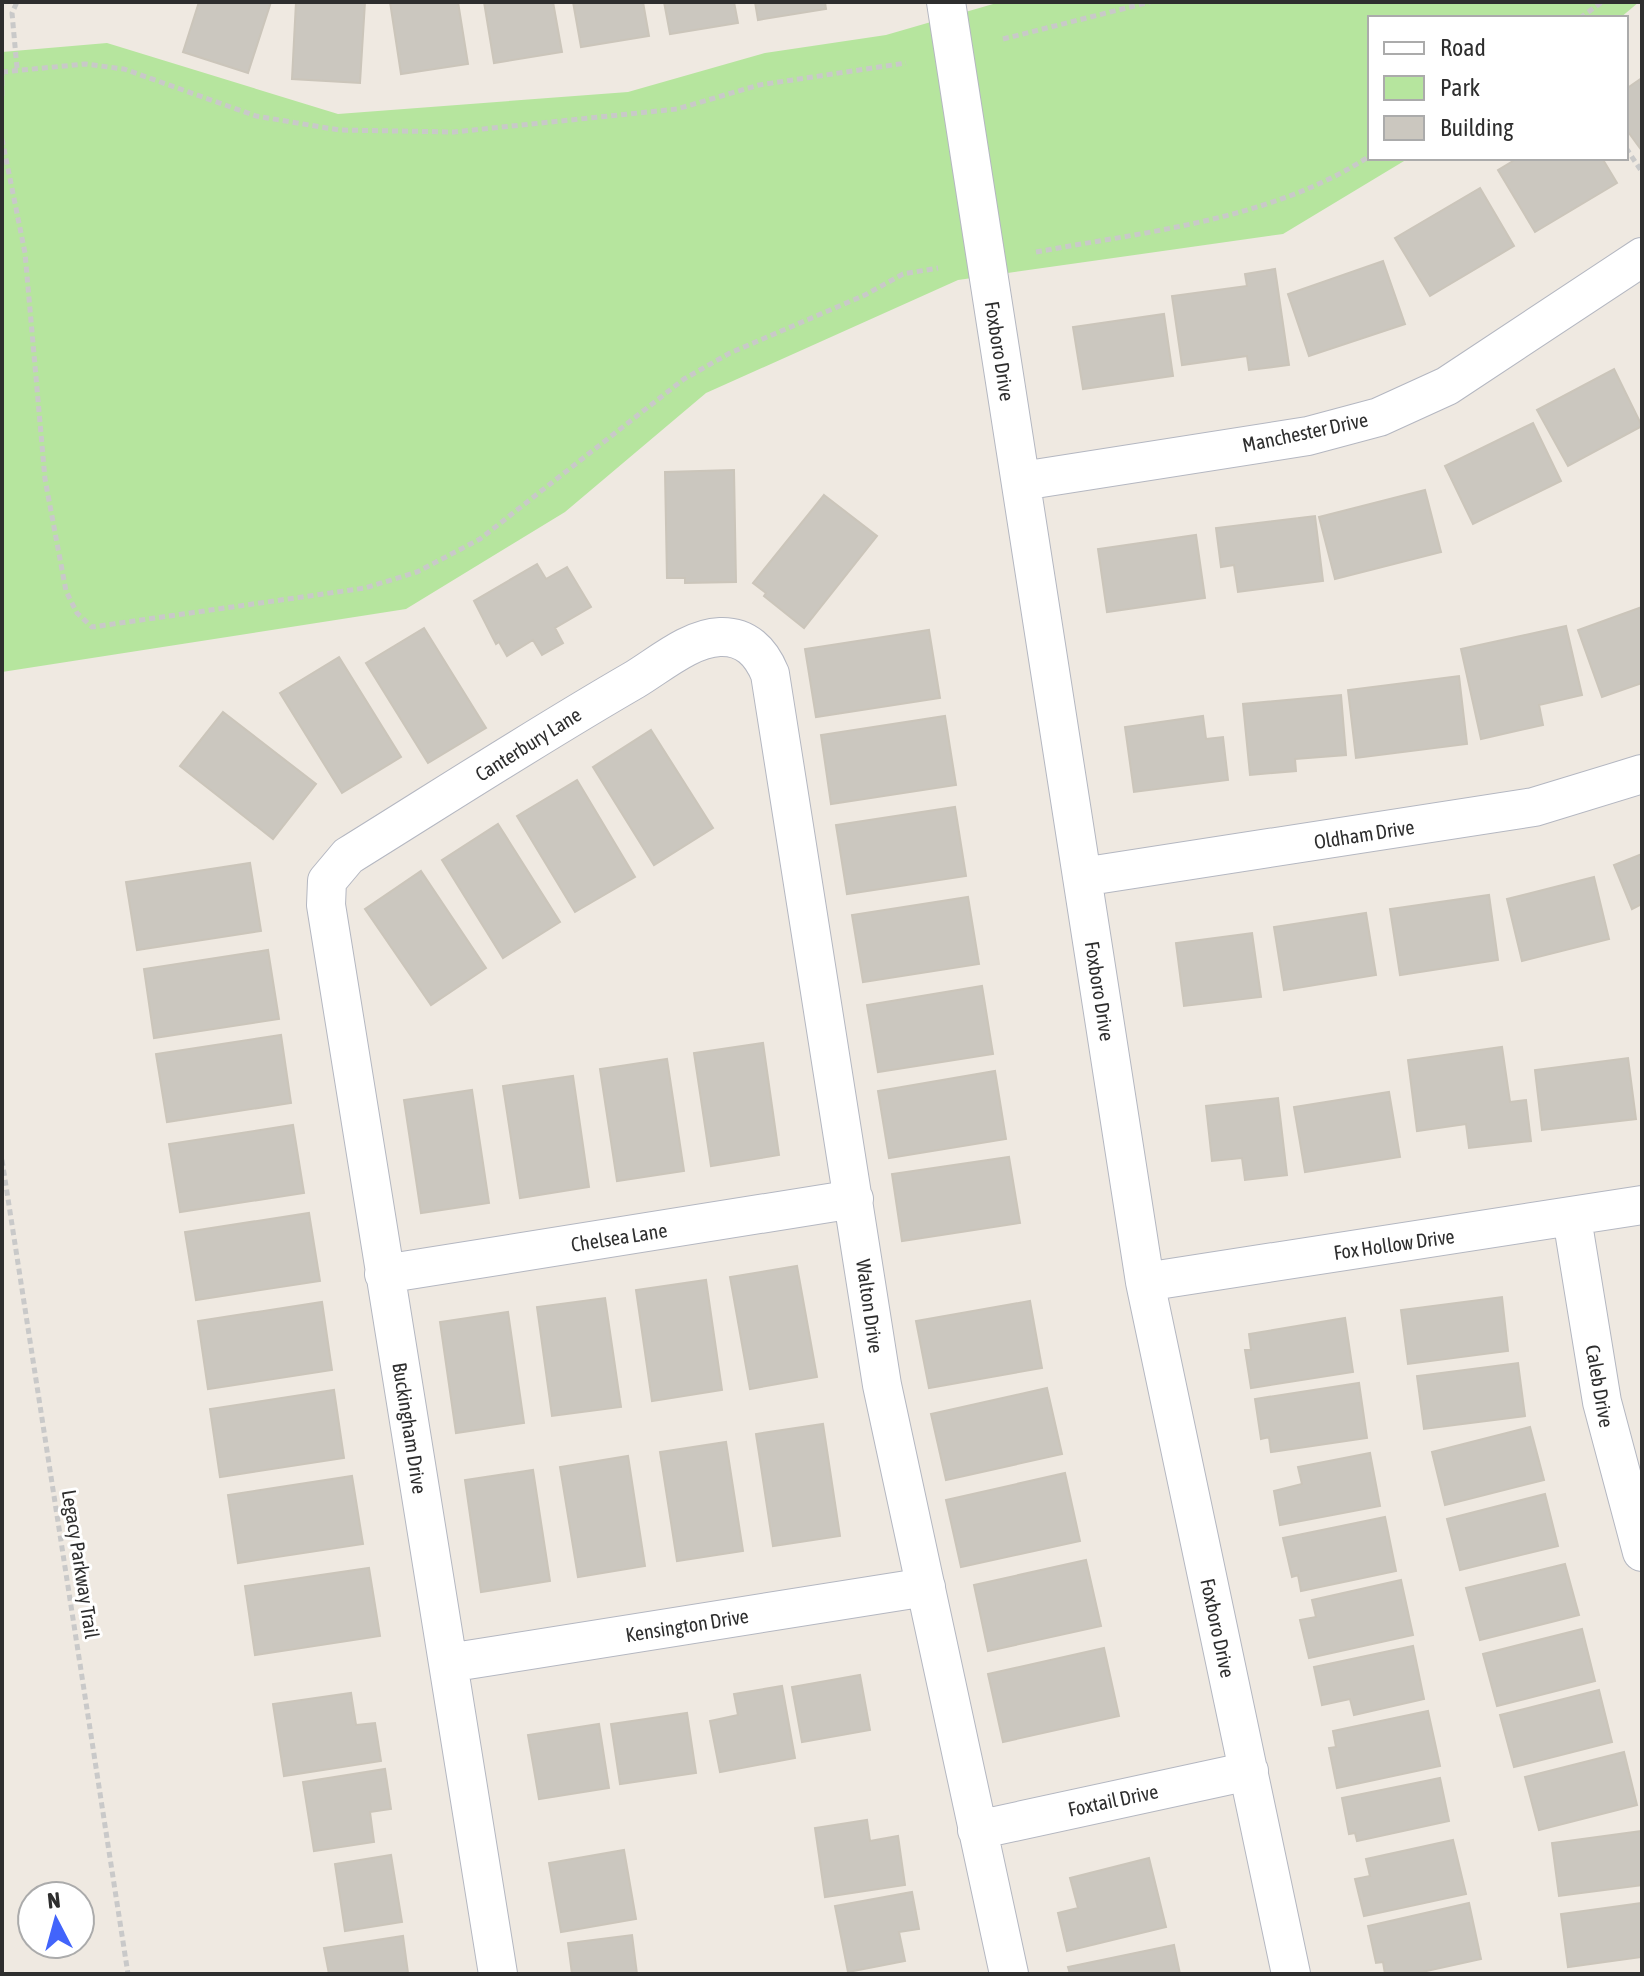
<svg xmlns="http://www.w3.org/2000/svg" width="1644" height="1976" font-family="'Asap Condensed',sans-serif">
<rect width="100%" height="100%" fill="#efe9e1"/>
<!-- green -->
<path fill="#b6e59e" d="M1000,2H1639L1620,18H1370V158H1409L1283,234L958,280L706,393L565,512L406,609L2,672V52L107,43L338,114L628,92L765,53L886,35Z"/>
<!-- building -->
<path fill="#cbc7bf" stroke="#cbc5ba" stroke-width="2" d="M199,2H271L248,73L183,52Z
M296,2H365L360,83L292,79Z
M390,2H458L468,64L401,74Z
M484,2H553L562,52L494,63Z
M573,2H643L649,36L581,47Z
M664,2H734L738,23L670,34Z
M755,2H825L826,9L758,20Z
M1642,78V151L1626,129V89Z
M1518,158H1602L1617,183L1535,232L1498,170Z
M1480,188L1514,246L1430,296L1395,238Z
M1383,261L1405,324L1309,356L1288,294Z
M1275,269L1289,365L1249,370L1247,356L1182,365L1172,296L1247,286L1245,274Z
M1164,314L1173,376L1083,389L1073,327Z
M1614,369L1642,426L1568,466L1537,410Z
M1533,423L1561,481L1473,524L1445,466Z
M734,470L736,582L685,583V578H667L665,472Z
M1425,490L1441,552L1335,579L1319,517Z
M824,495L877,536L804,628L764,596L766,593L753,583Z
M1315,516L1323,581L1238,592L1234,565L1221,567L1216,528Z
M1196,535L1205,598L1107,612L1098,549Z
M537,564L546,579L567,567L591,607L555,628L563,643L542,655L533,640L507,656L499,642L496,644L474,601Z
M1642,607V683L1602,697L1578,630Z
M1566,626L1582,695L1539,705L1543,725L1481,739L1461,649Z
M424,628L486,728L428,763L366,663Z
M929,630L940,698L816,717L805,649Z
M339,657L401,757L342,793L280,693Z
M1459,676L1467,744L1356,758L1348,690Z
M1341,695L1346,755L1295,759L1296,771L1250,775L1243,704Z
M223,712L316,784L273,839L180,766Z
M945,716L956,785L831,804L821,735Z
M1203,716L1206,739L1223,737L1228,780L1134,792L1125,727Z
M651,730L713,828L654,865L593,767Z
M577,780L635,877L575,912L517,816Z
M955,807L966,876L847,894L836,825Z
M498,824L560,922L503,958L442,860Z
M1642,854V904L1632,909L1614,865Z
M250,863L261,931L137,950L126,882Z
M421,871L486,968L431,1005L365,909Z
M1594,877L1609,939L1522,961L1507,899Z
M1489,895L1498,960L1400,975L1390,909Z
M968,897L979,964L863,982L852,915Z
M1366,913L1376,975L1284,990L1274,927Z
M1252,933L1261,997L1184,1006L1176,943Z
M268,950L279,1019L154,1038L144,969Z
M982,986L993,1054L878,1072L867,1005Z
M281,1035L291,1103L167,1122L156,1054Z
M763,1043L779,1155L711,1166L694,1053Z
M1502,1047L1510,1102L1526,1100L1531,1141L1469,1148L1466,1124L1417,1131L1408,1060Z
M1628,1058L1636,1119L1542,1130L1535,1070Z
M667,1059L684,1171L617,1181L600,1069Z
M995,1071L1006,1139L889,1158L878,1091Z
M573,1076L589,1187L520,1198L503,1086Z
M472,1090L489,1203L421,1213L404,1100Z
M1389,1092L1400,1157L1305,1172L1294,1107Z
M1278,1098L1287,1175L1245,1180L1242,1158L1212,1161L1206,1106Z
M293,1125L304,1193L180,1212L169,1144Z
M1009,1157L1020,1223L902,1241L892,1174Z
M309,1213L320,1281L196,1300L185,1232Z
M797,1266L817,1377L750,1389L730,1277Z
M706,1280L722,1390L652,1401L636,1290Z
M1502,1297L1508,1351L1408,1364L1401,1310Z
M605,1298L621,1407L552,1416L537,1307Z
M1030,1301L1042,1368L929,1388L916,1321Z
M322,1302L332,1370L208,1389L198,1321Z
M508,1312L524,1423L456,1433L440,1322Z
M1345,1318L1353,1372L1251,1388L1245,1350H1251L1249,1334Z
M1518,1363L1525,1416L1424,1429L1417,1376Z
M1359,1383L1367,1438L1271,1452L1269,1437L1261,1439L1255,1399Z
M1047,1388L1062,1454L946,1480L931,1414Z
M334,1390L344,1458L220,1477L210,1409Z
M823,1424L840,1536L773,1546L756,1434Z
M1530,1427L1544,1480L1445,1505L1432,1452Z
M726,1442L743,1551L677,1561L660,1452Z
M1370,1453L1380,1506L1280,1525L1274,1491L1302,1484L1298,1467Z
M628,1456L645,1566L578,1577L560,1467Z
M533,1470L550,1581L481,1592L465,1480Z
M1065,1473L1080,1541L961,1567L946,1500Z
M352,1476L363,1544L238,1563L228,1495Z
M1545,1494L1558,1546L1460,1570L1447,1519Z
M1385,1517L1396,1571L1301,1591L1298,1575L1292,1577L1283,1538Z
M1086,1560L1101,1626L988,1651L974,1585Z
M1565,1564L1579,1615L1480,1640L1466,1588Z
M369,1568L380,1636L255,1655L245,1586Z
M1401,1580L1413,1635L1309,1658L1300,1620L1316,1617L1312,1600Z
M1582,1629L1595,1681L1497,1706L1483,1654Z
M1413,1646L1424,1699L1354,1715L1350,1699L1322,1705L1314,1667Z
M1104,1648L1119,1716L1003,1742L988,1674Z
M860,1675L870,1730L802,1742L792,1687Z
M782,1686L795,1758L720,1772L710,1721L738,1715L734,1694Z
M1599,1690L1612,1742L1514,1767L1500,1715Z
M351,1693L356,1725L375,1723L381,1761L284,1776L273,1704Z
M1428,1711L1440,1766L1337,1788L1329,1748L1336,1747L1333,1731Z
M687,1713L696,1773L620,1784L611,1724Z
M599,1724L609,1788L539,1799L528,1735Z
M1624,1752L1637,1805L1539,1830L1525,1777Z
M385,1769L391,1809L370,1812L374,1842L314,1851L303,1782Z
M1440,1778L1449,1821L1357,1841L1355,1833L1349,1834L1342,1798Z
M867,1820L870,1841L898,1836L905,1885L825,1897L815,1828Z
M1642,1831V1885L1559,1896L1552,1843Z
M1453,1840L1466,1894L1364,1916L1355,1879L1370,1876L1366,1859Z
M624,1850L636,1919L561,1932L549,1863Z
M391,1855L402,1922L345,1931L335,1864Z
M1149,1858L1166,1927L1067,1951L1058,1913L1078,1908L1070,1878Z
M912,1892L919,1929L899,1932L905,1961L848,1972L835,1906Z
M1469,1903L1481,1959L1413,1974H1385L1383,1962L1376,1963L1368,1926Z
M1642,1903V1957L1568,1967L1561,1914Z
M632,1935L637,1974H572L568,1943Z
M403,1936L408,1973L329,1974L324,1948Z
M1174,1945L1180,1974H1070L1068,1967Z"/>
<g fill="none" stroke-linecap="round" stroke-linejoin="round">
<!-- minor casing -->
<g stroke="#b4b7c1" stroke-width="40">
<path id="minor" d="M946,2L1145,1282L1291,1974
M1022,481L1308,436L1379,417L1447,386L1642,257
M1082,877L1534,807L1642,774
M1572,1218L1602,1402L1642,1552
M384,1274L854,1199
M1145,1282L1642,1205
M448,1663L926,1587
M977,1830L1249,1771
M498,1974L326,905L327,881L348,856C443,797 537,736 634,680C659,665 690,638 720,637C746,636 761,652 770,674L882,1385L1009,1974"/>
</g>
<!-- path -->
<path stroke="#c9c9c9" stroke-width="5" stroke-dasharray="6 4" stroke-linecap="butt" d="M1580,18L1602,2
M1003,39L1150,2
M17,68L12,13L17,2
M2,72L85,64L124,69L256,116L339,130L454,132L677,109L759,85L906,63
M2,96V72
M2,139L25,253L45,479L66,591L77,613L92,627L365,588L417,572L480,539L684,379L730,353L865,295L903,274L938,268
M1626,148L1642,172
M1036,252C1149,231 1271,220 1370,156
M2,1160L128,1974"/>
<!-- minor -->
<use href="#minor" stroke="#fff" stroke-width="38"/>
</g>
<g text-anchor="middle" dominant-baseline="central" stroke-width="6" stroke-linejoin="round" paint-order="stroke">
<!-- street labels -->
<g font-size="20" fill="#2e2e2e" stroke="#fff">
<text transform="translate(1000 351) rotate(81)">Foxboro Drive</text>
<text transform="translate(1305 432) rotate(-12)">Manchester Drive</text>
<text transform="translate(528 744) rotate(-32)">Canterbury Lane</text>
<text transform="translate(1364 834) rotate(-9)">Oldham Drive</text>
<text transform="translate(1100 991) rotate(81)">Foxboro Drive</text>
<text transform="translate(619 1237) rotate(-9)">Chelsea Lane</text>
<text transform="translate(1394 1244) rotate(-8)">Fox Hollow Drive</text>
<text transform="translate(870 1306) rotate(82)">Walton Drive</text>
<text transform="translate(1600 1386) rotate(80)">Caleb Drive</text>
<text transform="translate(410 1428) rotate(81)">Buckingham Drive</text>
<text transform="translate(81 1564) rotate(81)">Legacy Parkway Trail</text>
<text transform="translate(687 1625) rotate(-9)">Kensington Drive</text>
<text transform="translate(1218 1628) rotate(78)">Foxboro Drive</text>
<text transform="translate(1113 1800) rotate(-12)">Foxtail Drive</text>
</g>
</g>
<!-- border -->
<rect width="1644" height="1976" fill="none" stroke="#2e2e2e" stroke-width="8"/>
<!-- legend -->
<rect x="1368" y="16" width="260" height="144" fill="#ffffff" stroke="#ababab" stroke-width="2"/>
<rect x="1384" y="42" width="40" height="12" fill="#ffffff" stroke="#ababab" stroke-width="2"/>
<text x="1440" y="56" font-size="24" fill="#2e2e2e">Road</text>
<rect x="1384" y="76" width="40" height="24" fill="#b6e59e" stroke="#ababab" stroke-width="2"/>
<text x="1440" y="96" font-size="24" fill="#2e2e2e">Park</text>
<rect x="1384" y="116" width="40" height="24" fill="#cbc7bf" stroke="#ababab" stroke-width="2"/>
<text x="1440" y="136" font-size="24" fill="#2e2e2e">Building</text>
<!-- north arrow -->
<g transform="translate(56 1920) rotate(354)"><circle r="38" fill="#ffffff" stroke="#ababab" stroke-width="2"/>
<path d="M0-6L14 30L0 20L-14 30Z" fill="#4264fb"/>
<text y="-12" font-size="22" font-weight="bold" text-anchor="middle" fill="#2e2e2e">N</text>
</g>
</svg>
